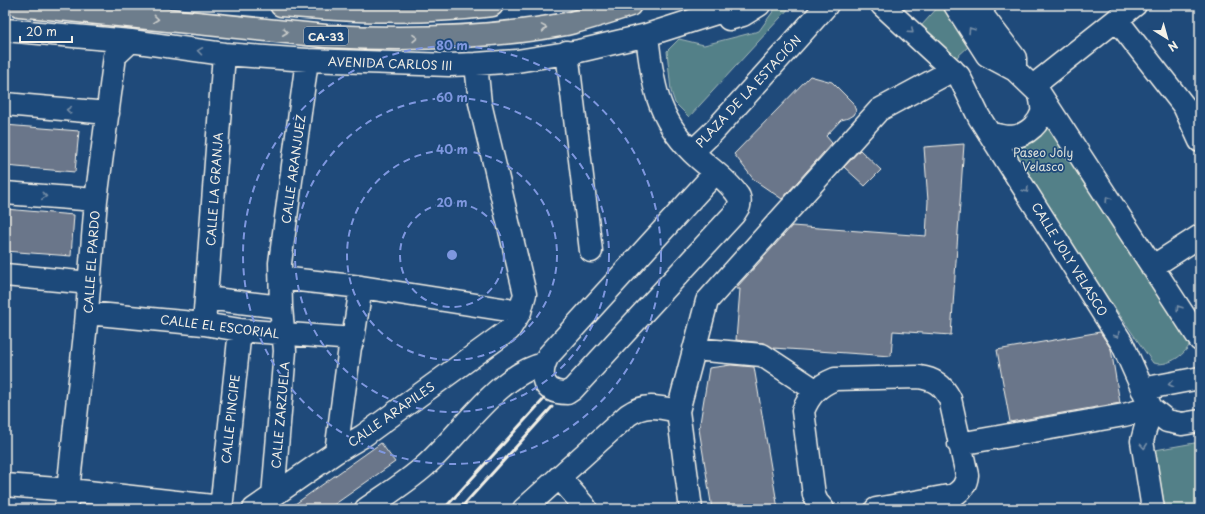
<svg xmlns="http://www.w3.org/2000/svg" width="1205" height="514" font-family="'Playpen Sans',sans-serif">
<rect width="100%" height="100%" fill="#1f4a7a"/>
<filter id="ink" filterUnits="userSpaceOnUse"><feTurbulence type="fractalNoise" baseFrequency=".025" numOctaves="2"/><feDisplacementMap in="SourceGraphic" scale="8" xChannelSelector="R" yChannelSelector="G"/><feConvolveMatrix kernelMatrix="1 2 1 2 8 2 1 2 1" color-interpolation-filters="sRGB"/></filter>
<g filter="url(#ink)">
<!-- green -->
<path fill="#538088" stroke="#a4b8b8" d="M792,5L689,117L675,103L671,91L667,51L679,39L704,45L759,31L777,6Z
M940,5H945L969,46L956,58L921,26Z
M1048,126L1190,344C1184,356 1167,367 1153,363L1011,158L1013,149Z
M1200,442V509H1165L1155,450Z"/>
<!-- building -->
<path fill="#6b768a" stroke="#f4f1e8" d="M810,76L832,82L853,103L856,111L854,115L849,118L841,120L826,136L832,143L782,199L754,180L734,154Z
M5,125L79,131L75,172L5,166Z
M964,144L951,335L893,331L891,356L773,348L763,343L736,340L740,289H736L737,287L792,226L926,236L928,201L924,147Z
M860,150L881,170L865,186L844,167Z
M5,209L74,215L71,256L5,251Z
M1100,332L1111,349L1120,403L1010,422L997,350Z
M731,365L754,367L778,509H712L699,429L709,368Z
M381,443L395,462L358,488L328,509H288Z"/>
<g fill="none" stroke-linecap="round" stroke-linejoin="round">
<!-- minor casing -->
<g stroke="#f4f1e8" stroke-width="25">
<path id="minor" d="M882,5L959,76L979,117L1122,343L1151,408L1167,421L1182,424L1200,421
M955,5L987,55L1015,70L1040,94L1200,340
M985,5L982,10L983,16L1015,58V70
M729,19L743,15L759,5
M1117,20L1184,106L1200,141
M5,30L131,41L224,54L307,60L449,65L476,64L517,61L579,51L647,35L741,5
M647,35C652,82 657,118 692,152C706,166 726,178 737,194C740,197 740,202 739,206L734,214L573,389L567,393C542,393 538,375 548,356L715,173
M567,52L591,251
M1033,86L1135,5
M5,104L108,113
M989,133C1007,138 1019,140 1033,127C1037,123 1040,119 1042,113C1043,108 1041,100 1040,94
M692,152L714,131L827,5
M5,193L96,200
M1152,267L1200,236
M5,275L90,283
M281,278L361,287L520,312
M206,298L281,307
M87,313L204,324L240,330L353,339
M204,324L224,54
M694,349L762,355L815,390
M1142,389L1200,378
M1151,408L1142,441L1153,509
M959,444L1124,415L1151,408
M336,452L350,347L353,339L361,287
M559,477L585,507L582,509
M5,485L70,490L221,507
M273,496L285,351L281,307L280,263L307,60
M66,509L86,324L96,200L115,56L131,41
M221,509L240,330
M254,509L336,452L363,436L509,330L520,312L525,294L480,103L476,64
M366,509C386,495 407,482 425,466C460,435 498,374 544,364
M524,509L628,415C645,403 659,407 678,411
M691,509L678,411L707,301L879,110L953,70
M823,509L817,502L814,495L803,411C810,394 818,386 835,379L919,377C934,379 943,385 950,399L967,475C966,485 962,490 954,495L876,509"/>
</g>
<!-- highway casing -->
<g stroke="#f4f1e8" stroke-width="25">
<path id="highway" d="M19,5L326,36C406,40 487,39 566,24C588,19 609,12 630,5
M281,5C352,11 422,14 492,5"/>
</g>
<!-- minor -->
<use href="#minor" stroke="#1f4a7a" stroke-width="22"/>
<!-- highway -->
<use href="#highway" stroke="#6d7d8c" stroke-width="22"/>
<!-- rail -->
<path stroke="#f4f1e8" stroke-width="3" d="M444,509L544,399
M460,509L552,407"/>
</g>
<!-- one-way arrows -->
<defs><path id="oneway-chevron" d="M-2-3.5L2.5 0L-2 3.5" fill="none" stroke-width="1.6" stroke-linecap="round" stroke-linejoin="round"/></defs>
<g stroke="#cccecc">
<use href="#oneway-chevron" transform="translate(156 19) rotate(6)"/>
<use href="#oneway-chevron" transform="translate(544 28) rotate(-10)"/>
<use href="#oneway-chevron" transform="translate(285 32) rotate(6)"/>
<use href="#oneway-chevron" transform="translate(415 38) rotate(-1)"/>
</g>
<g stroke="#748da6">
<use href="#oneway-chevron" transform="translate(971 30) rotate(-122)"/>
<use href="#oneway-chevron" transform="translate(911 31) rotate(42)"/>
<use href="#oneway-chevron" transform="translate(200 51) rotate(-172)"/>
<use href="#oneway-chevron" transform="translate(69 110) rotate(-175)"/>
<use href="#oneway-chevron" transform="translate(1026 190) rotate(58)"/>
<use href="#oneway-chevron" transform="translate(44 196) rotate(5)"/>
<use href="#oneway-chevron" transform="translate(1108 199) rotate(-123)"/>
<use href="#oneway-chevron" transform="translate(1179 308) rotate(-123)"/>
<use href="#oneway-chevron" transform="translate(1117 335) rotate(58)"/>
<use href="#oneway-chevron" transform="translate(1171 384) rotate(169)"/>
<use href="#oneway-chevron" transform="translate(1144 446) rotate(85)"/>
</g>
</g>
<!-- distance rings -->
<g fill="none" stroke="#7e97df" stroke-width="2" stroke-dasharray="7 5">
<circle cx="452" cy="255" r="52"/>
<circle cx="452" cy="255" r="105"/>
<circle cx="452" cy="255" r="157"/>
<circle cx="452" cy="255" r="209"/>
</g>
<g text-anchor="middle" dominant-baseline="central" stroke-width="3.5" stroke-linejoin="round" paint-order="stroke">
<!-- shield labels -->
<rect fill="#1f4a7a" stroke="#b4bfc7" stroke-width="1" x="304" y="27" width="44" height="18" rx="3"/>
<g font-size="11" font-weight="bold" fill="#f4f1e8">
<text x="326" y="36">CA-33</text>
</g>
<!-- street labels -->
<g font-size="12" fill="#f4f1e8" stroke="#1f4a7a">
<text transform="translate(390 63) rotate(2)">AVENIDA CARLOS III</text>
<text transform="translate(748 91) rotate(-47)">PLAZA DE LA ESTACIÓN</text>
<text transform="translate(293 169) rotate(-82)">CALLE ARANJUEZ</text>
<text transform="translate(214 189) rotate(-86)">CALLE LA GRANJA</text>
<text transform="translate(1070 259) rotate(58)">CALLE JOLY VELASCO</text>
<text transform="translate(91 262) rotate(-86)">CALLE EL PARDO</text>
<text transform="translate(220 326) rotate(7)">CALLE EL ESCORIAL</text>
<text transform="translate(391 414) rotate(-35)">CALLE ARAPILES</text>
<text transform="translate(280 415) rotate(-85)">CALLE ZARZUELA</text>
<text transform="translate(230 419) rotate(-84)">CALLE PINCIPE</text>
</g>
<!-- park labels -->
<g font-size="12" fill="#dce0da" stroke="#1f4a7a">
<text x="1043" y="152">Paseo Joly<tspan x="1043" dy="14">Velasco</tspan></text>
</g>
</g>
<circle cx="452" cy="255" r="6" fill="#7e97df" stroke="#1f4a7a" stroke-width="2"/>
<g font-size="12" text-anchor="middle" font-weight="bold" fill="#7e97df" stroke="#1f4a7a" stroke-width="3.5" stroke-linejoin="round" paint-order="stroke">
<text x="452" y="50">80 m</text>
<text x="452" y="102">60 m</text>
<text x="452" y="154">40 m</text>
<text x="452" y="207">20 m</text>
</g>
<!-- margin -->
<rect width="1205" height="514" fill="none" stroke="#1f4a7a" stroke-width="20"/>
<rect x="10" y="10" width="1185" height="494" fill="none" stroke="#f4f1e8" stroke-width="1.5" filter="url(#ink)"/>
<!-- north arrow -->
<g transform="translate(1167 38) rotate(143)" stroke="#1f4a7a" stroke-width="3" paint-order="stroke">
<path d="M0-3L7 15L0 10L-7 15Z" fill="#f4f1e8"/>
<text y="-6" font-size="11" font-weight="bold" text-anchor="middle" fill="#f4f1e8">N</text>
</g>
<!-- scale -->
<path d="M20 36v6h52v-6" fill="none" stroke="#f4f1e8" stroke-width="2"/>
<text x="26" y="36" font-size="12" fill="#f4f1e8" stroke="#1f4a7a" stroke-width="3" paint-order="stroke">20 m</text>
</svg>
